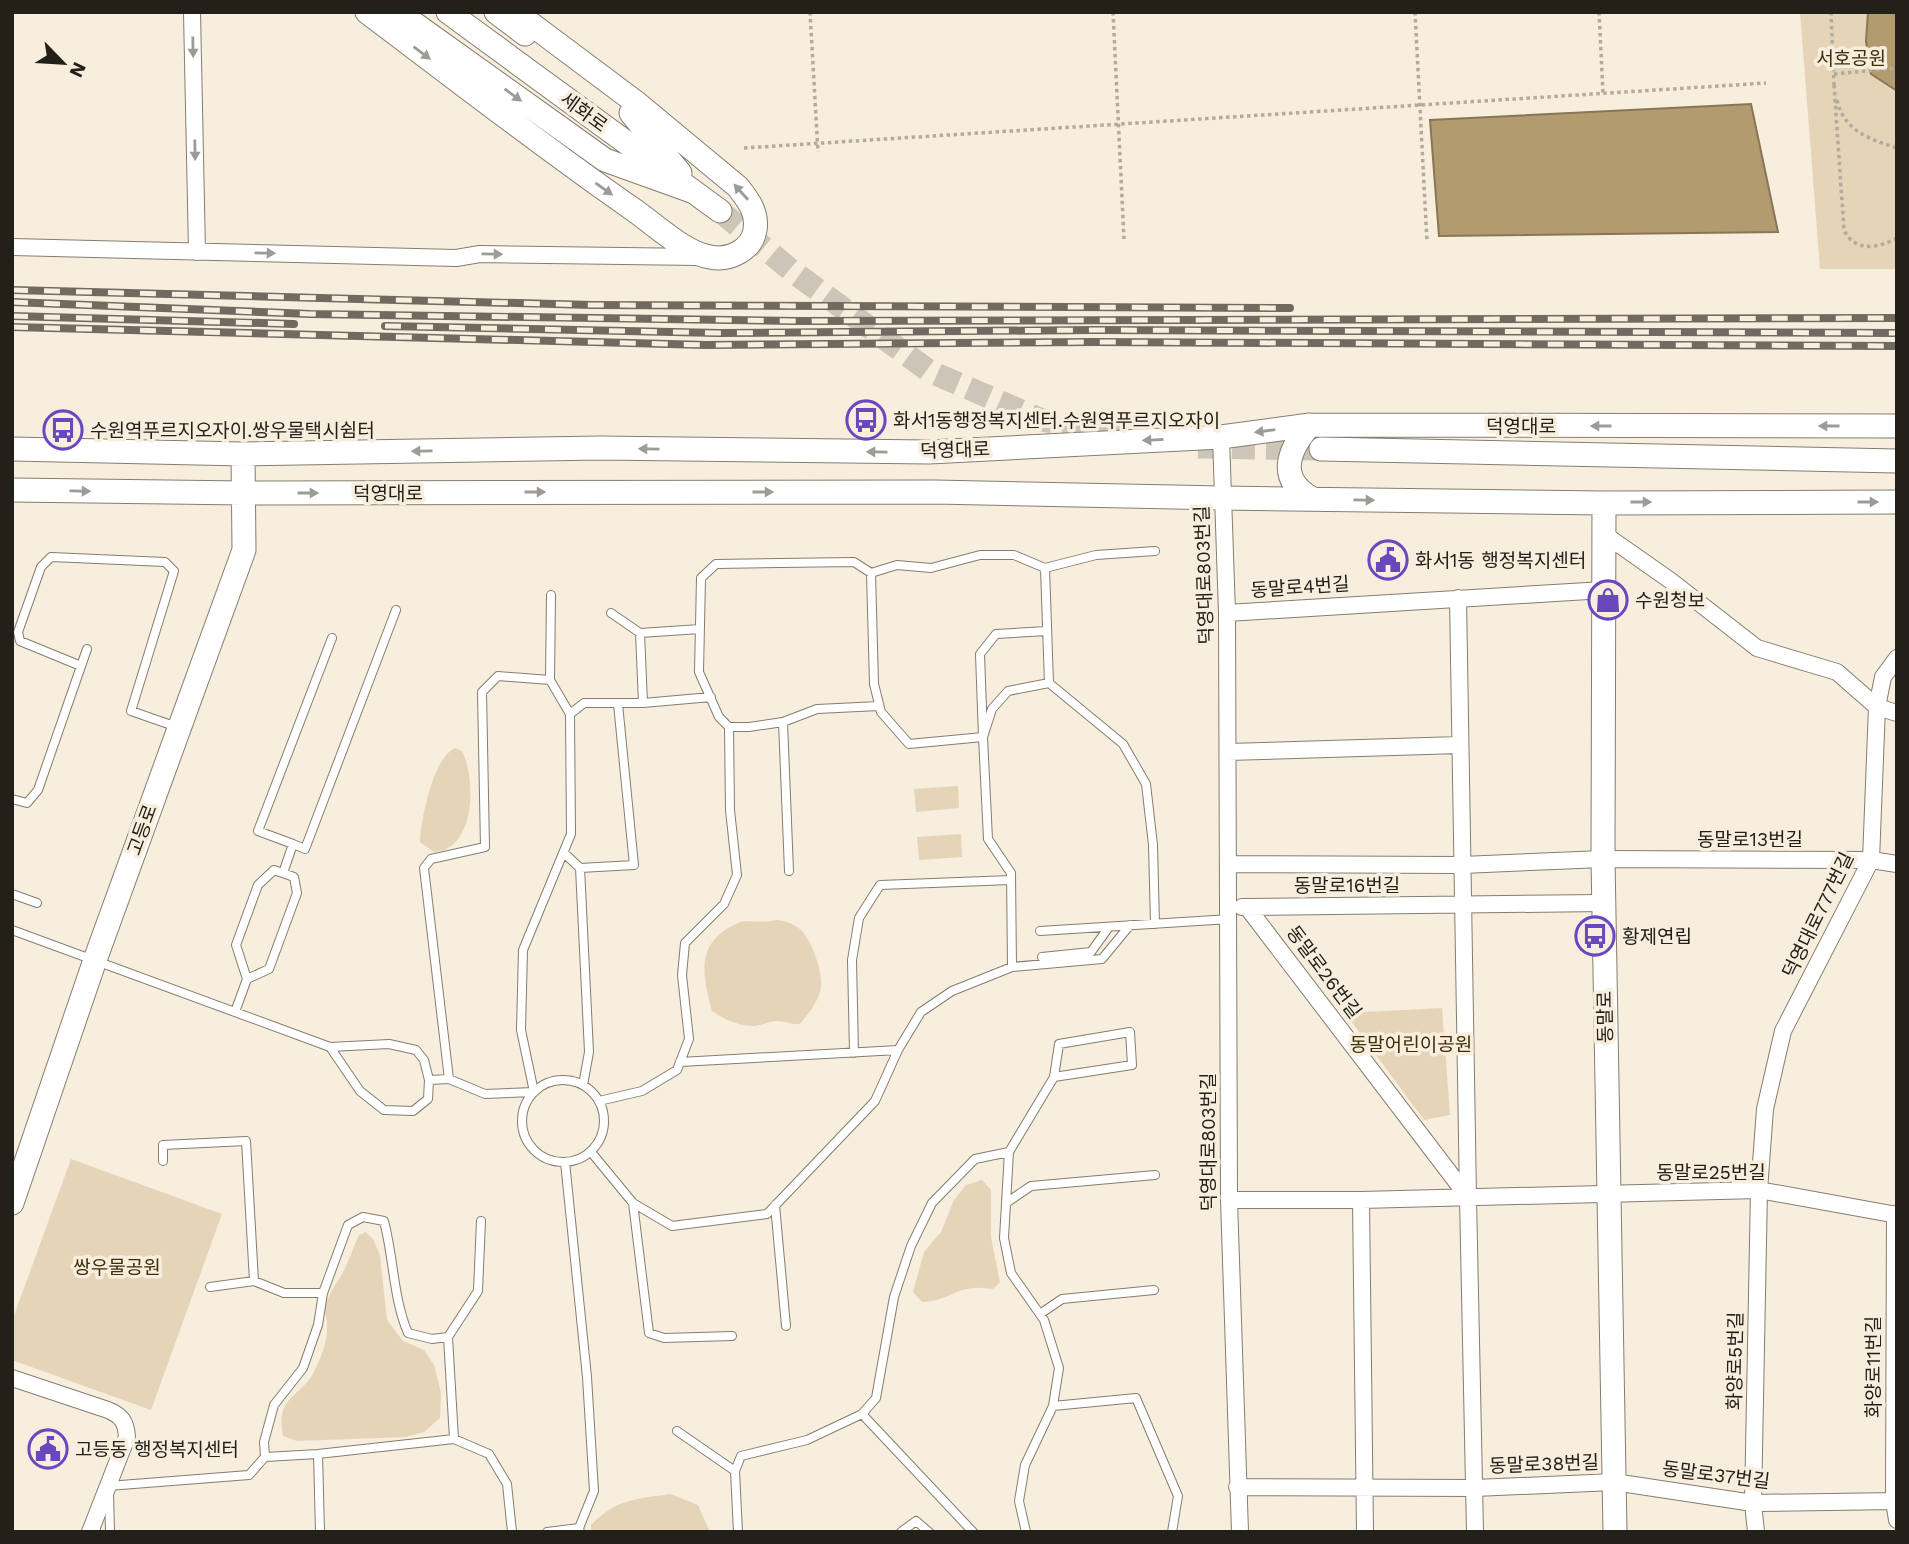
<svg xmlns="http://www.w3.org/2000/svg" width="1909" height="1544" font-family="'Work Sans','Noto Sans KR',sans-serif">
<rect width="100%" height="100%" fill="#f7eede"/>
<!-- green -->
<path fill="#e5d4b7" d="M1800,12H1897V269H1820Z
M455,748L462,751C476,778 476,850 434,852L420,842C421,819 433,758 455,748Z
M958,786L959,808L916,812L914,789Z
M961,834L962,857L919,860L917,837Z
M776,920C785,921 793,923 801,930C811,939 823,972 821,986C820,1000 808,1014 800,1024C791,1025 786,1021 778,1021C769,1021 763,1025 755,1026C739,1026 725,1020 712,1011C702,974 695,942 738,923C747,919 764,924 776,920Z
M1442,1008L1450,1115L1424,1120L1345,1013Z
M71,1159L222,1214L151,1410L12,1360V1321Z
M982,1180L991,1190V1237L1000,1282L993,1289C987,1289 980,1287 974,1288C955,1289 943,1302 922,1302L913,1292L924,1252L941,1232L954,1200L966,1185Z
M366,1232L373,1239L380,1255L387,1320L403,1341L424,1350L434,1365L441,1393L440,1418L424,1432L405,1437L297,1441L283,1436C275,1396 300,1398 314,1372C321,1358 328,1341 327,1325C327,1320 325,1314 325,1309C327,1294 338,1283 344,1270C350,1259 353,1247 359,1235Z
M670,1494L698,1505L710,1532H591V1525C616,1499 636,1499 670,1494Z"/>
<!-- water -->
<path fill="#b39b70" stroke="#887656" stroke-width="2" d="M1868,12H1897V91L1871,74L1866,41Z
M1751,104L1778,232L1439,236L1430,120Z"/>
<g fill="none" stroke-linecap="round" stroke-linejoin="round">
<!-- secondary-tunnel -->
<path stroke="#cdc5b7" stroke-width="23" stroke-dasharray="23 11" stroke-linecap="butt" d="M720,211L792,271L929,371L1042,420L1134,438
M1198,447L1321,449"/>
<!-- lane casing -->
<g stroke="#857d6f" stroke-width="10">
<path id="lane" d="M871,573L897,565L931,568L980,555H1014L1045,568L1096,555L1155,551
M611,613L640,633L700,629
M81,666L20,641L18,632L41,567L51,557L165,562L174,571L131,711L177,727
M1049,683L1123,744L1146,784L1153,845L1155,924
M643,703L711,697
M570,714L584,703H643L640,633
M783,722L749,727H729L719,717L699,672L701,578L716,564L854,562L871,573L874,684L881,712L909,744L983,737L980,654L996,634L1047,631
M12,799L27,803L38,790L87,649
M293,844L258,831L332,638
M564,853L580,868L634,865L618,704
M580,868L589,1052L583,1085
M789,871L783,722L817,709L879,706
M283,873L293,844L305,849L396,610
M12,894L37,903
M12,930L330,1047L389,1044L416,1050L424,1060L429,1080L428,1099L413,1111L384,1110L360,1091L330,1047
M1040,931L1230,919
M1042,957L1091,952L1109,927
M1012,967L1102,959L1130,925
M235,1012L247,979L236,945L258,885L274,870L294,877L297,893L269,969L247,979
M854,1053L852,960L859,918L880,885L1011,880
M680,1062L898,1050
M449,1079L485,1094L534,1092L521,1030L523,950L571,834L570,714L550,680
M522 1121a41 41 0 1 1 82 0a41 41 0 1 1-82 0Z
M429,1080L449,1079L424,868L431,859L485,847L482,692L498,676L550,680L551,595
M599,1101L642,1091L677,1070L689,1039L682,975L685,943L724,904L737,875L730,810L729,727
M591,1152L633,1203L672,1226L767,1214L875,1101L898,1050L921,1012L952,991L1012,967L1011,873L988,839L983,737L992,709L1008,691L1049,683L1045,568
M1009,1152L1004,1238L1011,1273L1044,1320L1059,1368L1053,1406L1025,1465L1019,1501L1026,1532
M163,1161V1145L246,1141L254,1281L210,1287
M565,1162L587,1377L594,1491L579,1528L580,1532
M633,1203L649,1333L664,1338L732,1336
M1006,1203L1031,1186L1155,1175
M775,1205L786,1326
M254,1281L284,1293H323L348,1225L363,1217L384,1221C394,1259 393,1298 408,1333L432,1339L448,1337L478,1291L481,1221
M1040,1314L1062,1299L1154,1290
M448,1337L454,1439L489,1454L507,1484L512,1532
M1053,1406L1136,1398L1178,1496L1172,1532
M862,1414L973,1532
M677,1431L735,1471
M318,1454L320,1532
M265,1457L318,1454L454,1439
M108,1486L249,1475L265,1457L264,1442L274,1405L303,1368L318,1325L323,1293
M109,1493L110,1532
M547,1532L579,1528
M738,1532L735,1471L741,1456L807,1440L862,1414L876,1398L894,1297L911,1246L932,1203L975,1159L1009,1152L1054,1077L1059,1044L1130,1032L1132,1065L1054,1077
M901,1532L916,1521L929,1532"/>
</g>
<!-- street casing -->
<g stroke="#857d6f" stroke-width="18">
<path id="street" d="M192,12L197,252
M12,247L456,258L480,254L699,257
M1221,437L1227,613L1229,1200L1240,1532
M1604,534L1671,581L1757,648L1837,672L1877,707L1897,713
M1458,598L1468,1197
M1227,613L1604,590
M1228,752L1460,745
M1230,864L1462,865L1603,859L1871,860L1897,864
M1242,907L1603,903
M1247,907L1468,1197L1475,1532
M1229,1200H1361L1759,1190L1897,1215
M1361,1200L1365,1532
M1895,1214L1894,1501L1897,1520
M12,1378L108,1410C122,1416 126,1422 127,1437L90,1532
M1237,1487L1475,1488L1614,1482L1753,1503L1897,1501
M1756,1532L1753,1503L1759,1190L1765,1109L1783,1031L1871,860L1877,707L1883,677L1897,658"/>
</g>
<!-- secondary casing -->
<g stroke="#857d6f" stroke-width="25">
<path id="secondary" d="M367,12C456,79 543,147 634,210C654,224 686,254 710,257C729,261 752,250 755,230C758,212 748,200 738,187L638,104L515,12
M398,12L605,160L694,192
M448,12L720,211
M496,12L525,34
M631,113L680,173
M1310,425C1287,451 1277,480 1313,499
M12,449L243,454L600,448L929,452L1221,437L1310,425L1897,426
M1321,449L1897,461
M12,490L245,493L935,492L1222,498L1604,503L1897,502
M1604,503L1603,859L1615,1532
M12,1203L95,960L244,550L243,454"/>
</g>
<!-- path -->
<path stroke="#b2ab9e" stroke-width="3.5" stroke-dasharray="3.5 3.5" stroke-linecap="butt" d="M810,12L818,152
M1113,12L1124,239
M1415,12L1427,242
M1599,12L1603,93
M1831,12L1834,85
M1834,74L1897,68
M1834,85L1844,230C1855,253 1879,248 1897,238
M1837,100C1844,131 1869,139 1897,148
M744,148L1766,83"/>
<!-- lane -->
<use href="#lane" stroke="#fff" stroke-width="8"/>
<!-- street -->
<use href="#street" stroke="#fff" stroke-width="16"/>
<!-- secondary -->
<use href="#secondary" stroke="#fff" stroke-width="23"/>
<!-- rail casing -->
<g stroke="#706a61" stroke-width="8">
<path id="rail" d="M12,290L592,305L1290,308
M12,302L310,314L796,321L1897,318
M12,316L294,324
M385,326L719,333L1095,330L1897,333
M12,327L706,345L1096,342L1897,346"/>
</g>
<!-- rail -->
<use href="#rail" stroke="#f7eede" stroke-width="5" stroke-dasharray="16" stroke-linecap="butt"/>
</g>
<!-- one-way arrows -->
<defs><path id="oneway-solid" d="M-6-.8H1V-3.2L6.5 0L1 3.2V.8H-6Z" transform="scale(1.75)"/></defs>
<g fill="#9c9b98">
<use href="#oneway-solid" transform="translate(193 47) rotate(89)"/>
<use href="#oneway-solid" transform="translate(422 53) rotate(37)"/>
<use href="#oneway-solid" transform="translate(513 95) rotate(36)"/>
<use href="#oneway-solid" transform="translate(195 150) rotate(89)"/>
<use href="#oneway-solid" transform="translate(604 189) rotate(35)"/>
<use href="#oneway-solid" transform="translate(741 192) rotate(-132)"/>
<use href="#oneway-solid" transform="translate(265 253) rotate(1)"/>
<use href="#oneway-solid" transform="translate(492 254) rotate(1)"/>
<use href="#oneway-solid" transform="translate(1601 426) rotate(-180)"/>
<use href="#oneway-solid" transform="translate(1829 426) rotate(-180)"/>
<use href="#oneway-solid" transform="translate(1265 431) rotate(172)"/>
<use href="#oneway-solid" transform="translate(1153 440) rotate(177)"/>
<use href="#oneway-solid" transform="translate(649 449) rotate(-179)"/>
<use href="#oneway-solid" transform="translate(422 451) rotate(179)"/>
<use href="#oneway-solid" transform="translate(877 452) rotate(-179)"/>
<use href="#oneway-solid" transform="translate(80 491) rotate(1)"/>
<use href="#oneway-solid" transform="translate(535 492)"/>
<use href="#oneway-solid" transform="translate(763 492)"/>
<use href="#oneway-solid" transform="translate(308 493)"/>
<use href="#oneway-solid" transform="translate(1364 500) rotate(1)"/>
<use href="#oneway-solid" transform="translate(1641 502)"/>
<use href="#oneway-solid" transform="translate(1868 502)"/>
</g>
<!-- icons -->
<defs>
<g id="bus-ring" transform="scale(2.0125)"><circle r="9.5" fill="#f7eede" stroke="#6847bf" stroke-width="1.5"/><path d="M-5-6H5V4H4V6H2V4H-2V6H-4V4H-5ZM-3.5-4V0h7V-4ZM-3.5 1.2v1.5H-2V1.2ZM2 1.2v1.5H3.5V1.2Z" fill="#6847bf"/></g>
<g id="civic-ring" transform="scale(2.0125)"><circle r="9.5" fill="#f7eede" stroke="#6847bf" stroke-width="1.5"/><path d="M-.6-6.5H3V-4.5H.6V-3L4-1V1h2V6H-6V1h2V-1L-.6-3ZM-1.2 2.5V6h2.4V2.5Z" fill="#6847bf"/></g>
<g id="shop-ring" transform="scale(2.0125)"><circle r="9.5" fill="#f7eede" stroke="#6847bf" stroke-width="1.5"/><path d="M-5-2.5h2.3a2.7 3.5 0 0 1 5.4 0H5L5.5 6h-11ZM-1.5-2.5h3a1.5 2.3 0 0 0-3 0Z" fill="#6847bf"/></g>
</defs>
<g fill-rule="evenodd">
<use href="#bus-ring" x="866" y="420"/>
<use href="#bus-ring" x="63" y="430"/>
<use href="#civic-ring" x="1388" y="560"/>
<use href="#shop-ring" x="1608" y="600"/>
<use href="#bus-ring" x="1595" y="936"/>
<use href="#civic-ring" x="48" y="1449"/>
</g>
<g text-anchor="middle" dominant-baseline="central" stroke-width="7" stroke-linejoin="round" paint-order="stroke">
<!-- park labels -->
<g font-size="19" fill="#3f2d08" stroke="#f7eede">
<text x="1851" y="58">서호공원</text>
<text x="1411" y="1044">동말어린이공원</text>
<text x="117" y="1267">쌍우물공원</text>
</g>
<!-- street labels -->
<g font-size="19" fill="#23201a" stroke="#f7eede">
<text transform="translate(584 112) rotate(36)">세화로</text>
<text x="1521" y="426">덕영대로</text>
<text transform="translate(955 450) rotate(-2)">덕영대로</text>
<text x="388" y="493">덕영대로</text>
<text transform="translate(1204 575) rotate(-92)">덕영대로803번길</text>
<text transform="translate(1300 587) rotate(-4)">동말로4번길</text>
<text transform="translate(142 830) rotate(-70)">고등로</text>
<text x="1750" y="839">동말로13번길</text>
<text x="1347" y="885">동말로16번길</text>
<text transform="translate(1818 915) rotate(-64)">덕영대로777번길</text>
<text transform="translate(1324 972) rotate(53)">동말로26번길</text>
<text transform="translate(1605 1017) rotate(-91)">동말로</text>
<text transform="translate(1208 1142) rotate(-90)">덕영대로803번길</text>
<text x="1711" y="1172">동말로25번길</text>
<text transform="translate(1735 1361) rotate(-89)">화양로5번길</text>
<text transform="translate(1873 1367) rotate(-90)">화양로11번길</text>
<text transform="translate(1544 1464) rotate(-2)">동말로38번길</text>
<text transform="translate(1716 1475) rotate(7)">동말로37번길</text>
</g>
<!-- poi labels -->
<g font-size="19" fill="#23201a" stroke="#f7eede" text-anchor="start">
<text x="893" y="420">화서1동행정복지센터.수원역푸르지오자이</text>
<text x="90" y="430">수원역푸르지오자이.쌍우물택시쉼터</text>
<text x="1415" y="560">화서1동 행정복지센터</text>
<text x="1635" y="600">수원청보</text>
<text x="1622" y="936">황제연립</text>
<text x="75" y="1449">고등동 행정복지센터</text>
</g>
</g>
<!-- border -->
<rect width="1909" height="1544" fill="none" stroke="#23201a" stroke-width="28"/>
<!-- north arrow -->
<g transform="translate(63 63) rotate(115)" stroke="#f7eede" stroke-width="5" paint-order="stroke">
<path d="M0-5L12 26L0 18L-12 26Z" fill="#23201a"/>
<text y="-10" font-size="19" font-weight="bold" text-anchor="middle" fill="#23201a">N</text>
</g>
</svg>
